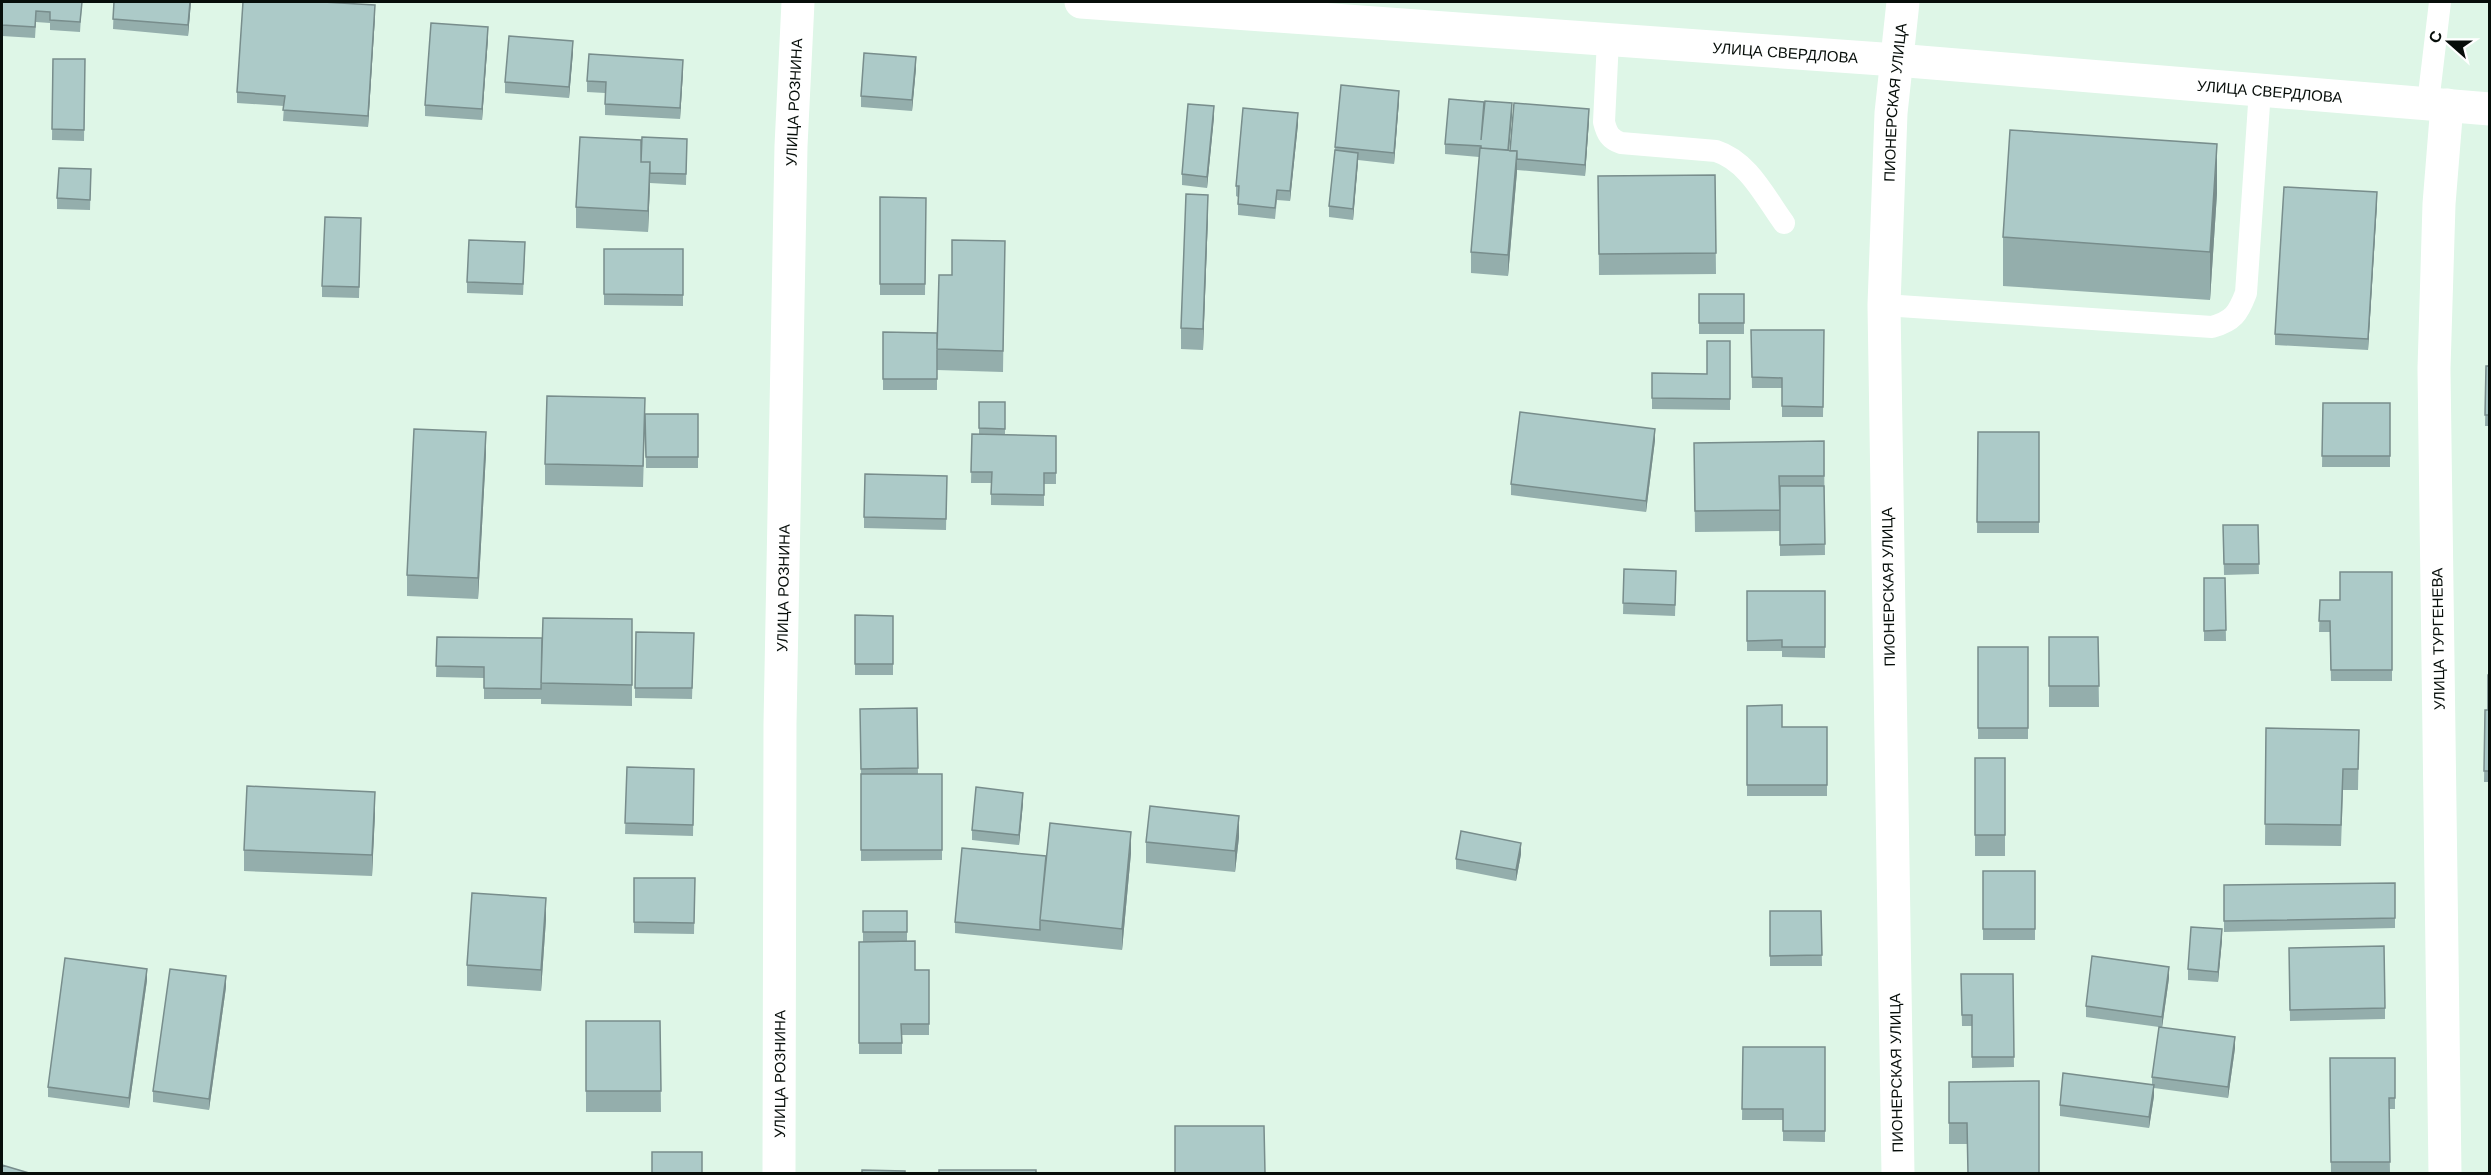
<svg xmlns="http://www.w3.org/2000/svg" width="2491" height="1175" font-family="Arial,sans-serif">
<rect width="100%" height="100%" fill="#def6e7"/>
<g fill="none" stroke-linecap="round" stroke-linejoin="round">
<!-- lane -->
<path stroke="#fff" stroke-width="22" d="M1608,40L1604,122C1607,134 1610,139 1621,143L1716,151C1748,161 1765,197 1784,223
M2428,103L2440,2
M1884,305L2212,327C2233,321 2238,314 2246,293L2260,90"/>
<!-- street -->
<g stroke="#fff" stroke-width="33">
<path id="s1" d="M1081,2L1896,60L2490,109"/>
<path d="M2445,1174L2434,369L2439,204L2447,105"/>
</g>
<!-- secondary -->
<g stroke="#fff" stroke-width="33">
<path id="s2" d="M779,1174L780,724L791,146L798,2"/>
<path id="s3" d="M1898,1174L1884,305L1891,113L1903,2"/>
</g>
</g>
<!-- wall -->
<path fill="#94aeac" d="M2,2H82L80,32L50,30V23L36,22L35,38L2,36Z
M114,2H191L188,36L113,29Z
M375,16L368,127L283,121L284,106L237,103V92Z
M488,38L482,120L425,116V105Z
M573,52L569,98L505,93V82Z
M53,59H85L84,141L52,140Z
M916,68L912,111L861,107V96Z
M683,71L680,119L605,115V93L587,92V81Z
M1399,101L1394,164L1358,160L1353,220L1329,217V206L1335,147Z
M1484,112L1512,114L1509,151L1589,120L1585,176L1517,170L1508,276L1471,273V252L1479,157L1445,154V144Z
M1214,117L1207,188L1182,185V174Z
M1298,124L1290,201L1277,200L1275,219L1238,215V197L1236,196V186Z
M687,139L686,185L650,183L648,232L576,228V207L641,140Z
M91,169L90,210L57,209V198Z
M1715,175L1716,274L1599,275L1598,176Z
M2217,193L2210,300L2003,286V237Z
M880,197L926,198L925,295H880Z
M2377,203L2368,350L2275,345V334Z
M1208,216L1203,350L1181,349V328Z
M361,218L359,298L322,297V286Z
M1005,241L1003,372L937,370V390H883V332L937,333L952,275Z
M604,249H683V306L604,305Z
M525,253L523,295L467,293V282Z
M1699,294H1744V334H1699Z
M1751,330H1824L1823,417H1782V388H1752Z
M1730,341V410L1652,409V373L1707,374Z
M2486,366H2490V426H2485Z
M979,402H1005V435L1056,436V484H1044V506L991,505V483H971L972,434H979Z
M2323,403H2390V467H2322Z
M645,414H698V468H646Z
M645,419L643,487L545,485V464Z
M1978,432H2039V533H1977Z
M1655,440L1646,512L1511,495V484Z
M1824,441L1825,555L1780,556V531L1695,532L1694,443Z
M486,453L478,599L407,596V575Z
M947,476L946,530L864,528V517Z
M2223,525H2258L2259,574L2224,575Z
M1624,569L1676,582L1675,616L1623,614Z
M2392,572V681H2331L2330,632H2319L2320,600H2340Z
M2204,578H2225L2226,641H2204Z
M1747,591H1825V658L1782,657V651H1747Z
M855,615L893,616V675H855Z
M632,619V706L541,704V699H484V678L436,677L437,637L542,638Z
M694,633L692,699L635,698V688Z
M2049,637H2098L2099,707H2049Z
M1978,647H2028V739H1978Z
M2490,675V782H2484L2485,710H2488Z
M1747,706L1782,727H1827V796H1747Z
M917,708L918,774H942V860L861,861V780L860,709Z
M2266,728L2359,730L2358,790H2343L2341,846L2265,845Z
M1975,758H2005V856H1975Z
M627,767L694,769L693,836L625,834Z
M1023,803L1019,845L972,840V830Z
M375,813L372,876L244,871V850Z
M1239,837L1235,872L1146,863V842Z
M1131,853L1122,950L955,933V922L1046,856Z
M1521,854L1516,881L1456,869V859Z
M1983,871H2035V940H1983Z
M634,878H695L694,934L634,933Z
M2395,883V928L2224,932V885Z
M863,911H907V941L915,970H929V1035H902V1054H859V942H863Z
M1770,911H1821L1822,966H1770Z
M546,919L541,991L467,986V965Z
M2222,940L2218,982L2188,980V969Z
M2289,948L2385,1008V1019L2290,1021Z
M1961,974H2013L2014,1067L1972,1068V1026H1962Z
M2169,978L2162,1027L2235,1048L2228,1098L2154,1088V1096L2149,1128L2060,1116V1105L2152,1085V1077L2159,1027L2086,1017V1006Z
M147,980L129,1108L48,1097V1087Z
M226,987L209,1110L153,1102V1091Z
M586,1021H660L661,1112H586Z
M1743,1047H1825V1142L1783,1141V1120H1742Z
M2330,1058H2395V1109H2389L2390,1173H2331Z
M1949,1082L2039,1173L1967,1144H1949Z"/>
<!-- shaded-wall -->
<path fill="#788d8c" d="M190,2H191L188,36V25Z
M375,5V16L368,127V116Z
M488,27V38L482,120V109Z
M573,41V52L569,98V87Z
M916,57V68L912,111V100Z
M683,60V71L680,119V108Z
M1399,91V101L1394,164V153Z
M1512,103V114L1507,171V161Z
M1214,106V117L1207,188V177Z
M1589,109V120L1585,176V165Z
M1298,113V124L1290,201V191Z
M2217,144V193L2210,300V252Z
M1517,151V172L1508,276V255Z
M1358,153V163L1353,220V209Z
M650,162V183L648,232V211Z
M2377,192V203L2368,350V339Z
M1208,195V216L1203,350V329Z
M1655,429V440L1646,512V501Z
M486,432V453L478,599V578Z
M375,792V813L372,876V855Z
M1023,793V803L1019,845V835Z
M1239,816V837L1235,872V851Z
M1131,832V853L1122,950V929Z
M1521,843V854L1516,881V870Z
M546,898V919L541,991V970Z
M2222,929V940L2218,982V972Z
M2169,967V978L2162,1028V1017Z
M147,969V980L129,1108V1098Z
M226,976V987L209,1110V1099Z
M2235,1037V1048L2228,1098V1087Z
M2154,1085V1096L2149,1128V1117Z"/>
<!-- building -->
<path fill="#accac8" stroke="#788d8c" stroke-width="1.5" d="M2,2H82L80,22L50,20V12L36,11L35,27L2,25Z
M114,2H190L188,25L113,19Z
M243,2H323L375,5L368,116L283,110L285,96L237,92Z
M431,23L488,27L482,109L425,105Z
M509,36L573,41L569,87L505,82Z
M864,53L916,57L912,100L861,96Z
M589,54L683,60L680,108L605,104L606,82L587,81Z
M53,59H85L84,130L52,129Z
M1341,85L1399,91L1394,153L1335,147Z
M1449,99L1484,102L1481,140L1485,101L1512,103L1508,150L1481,148V146L1445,144Z
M1514,103L1589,109L1585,165L1517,159V151H1510Z
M1188,104L1214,106L1207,177L1182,174Z
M1243,108L1298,113L1290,191L1277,190L1275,208L1238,204L1239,186H1236Z
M2010,130L2217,144L2210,252L2003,237Z
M580,137L641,140V162H650L648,211L576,207Z
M642,137L687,139L686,174L650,173V162H641Z
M1480,148L1517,151L1508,255L1471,252Z
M1335,150L1358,153L1353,209L1329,206Z
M59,168L91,169L90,200L57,198Z
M1715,175L1716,253L1599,254L1598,176Z
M2284,187L2377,192L2368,339L2275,334Z
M1186,194L1208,195L1203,329L1181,328Z
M880,197L926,198L925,284H880Z
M325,217L361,218L359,287L322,286Z
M469,240L525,242L523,284L467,282Z
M952,240L1005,241L1003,351L937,349L939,275H952Z
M604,249H683V295L604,294Z
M1699,294H1744V323H1699Z
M1751,330H1824L1823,407L1782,406V378L1752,377Z
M883,332L937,333V379H883Z
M1707,341H1730V399L1652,398V373L1707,374Z
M2486,366H2490V415H2485Z
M547,396L645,398L643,466L545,464Z
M979,402H1005V429L979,428Z
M2323,403H2390V456H2322Z
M1520,412L1655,429L1646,501L1511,484Z
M645,414H698V457H646Z
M414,429L486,432L478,578L407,575Z
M1978,432H2039V522H1977Z
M972,434L1056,436V473H1044V495L991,494L992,472H971Z
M1824,441V476H1779L1780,510L1695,511L1694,443Z
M865,474L947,476L946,519L864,517Z
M1780,486H1824L1825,544L1780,545Z
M2223,525H2258L2259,564H2224Z
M1624,569L1676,571L1675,605L1623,603Z
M2340,572H2392V670H2331L2330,621H2319L2320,600H2340Z
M2204,578H2225L2226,630L2204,631Z
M1747,591H1825V647H1782V640L1747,641Z
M855,615L893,616V664H855Z
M543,618L632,619V685L541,683Z
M636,632L694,633L692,688H635Z
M437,637L542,638L541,689L484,688V667L436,666Z
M2049,637H2098L2099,686H2049Z
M1978,647H2028V728H1978Z
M2488,675H2490V771H2484L2485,710H2488Z
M1782,705V727H1827V785H1747V706Z
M917,708L918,768L861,769L860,709Z
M2266,728L2359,730L2358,769H2343L2341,825L2265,824Z
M1975,758H2005V835H1975Z
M627,767L694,769L693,825L625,823Z
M861,774H942V850H861Z
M247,786L375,792L372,855L244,850Z
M976,787L1023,793L1019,835L972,830Z
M1150,806L1239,816L1235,851L1146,842Z
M1050,823L1131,832L1122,929L1040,920Z
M1461,831L1521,843L1516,870L1456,859Z
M962,848L1046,856L1040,920V930L955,922Z
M1983,871H2035V929H1983Z
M634,878H695L694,923L634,922Z
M2395,883V918L2224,921V885Z
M472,893L546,898L541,970L467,965Z
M863,911H907V932H863Z
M1770,911H1821L1822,955L1770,956Z
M2191,927L2222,929L2218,972L2188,969Z
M915,941V970H929V1024H901L902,1043H859V942Z
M2384,946L2385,1008L2290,1010L2289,948Z
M2092,956L2169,967L2162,1017L2086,1006Z
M65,958L147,969L129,1098L48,1087Z
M170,969L226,976L209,1099L153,1091Z
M1961,974H2013L2014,1057H1972V1015H1962Z
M586,1021H660L661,1091H586Z
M2159,1027L2235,1037L2228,1087L2152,1077Z
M1743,1047H1825V1131H1783V1109H1742Z
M2330,1058H2395V1098H2389L2390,1162H2331Z
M2063,1073L2154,1085L2149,1117L2060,1105Z
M2039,1081V1173H1968L1967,1123H1949V1082Z
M1175,1126H1264L1265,1173H1175Z
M652,1152H702V1173H652Z
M2,1165L29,1173H2Z
M862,1170L905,1171V1173H862Z
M939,1170H1036V1173H939Z"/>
<g text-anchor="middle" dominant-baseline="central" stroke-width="6" stroke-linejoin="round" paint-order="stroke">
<!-- street labels -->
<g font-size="15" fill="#070e0a" stroke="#fff">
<text stroke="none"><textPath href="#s1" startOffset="706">УЛИЦА СВЕРДЛОВА</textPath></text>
<text stroke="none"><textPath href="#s1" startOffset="1192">УЛИЦА СВЕРДЛОВА</textPath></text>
<text stroke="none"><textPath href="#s2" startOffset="1072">УЛИЦА РОЗНИНА</textPath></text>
<text stroke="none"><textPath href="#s3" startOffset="1072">ПИОНЕРСКАЯ УЛИЦА</textPath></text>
<text stroke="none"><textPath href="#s2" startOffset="586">УЛИЦА РОЗНИНА</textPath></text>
<text transform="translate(1888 587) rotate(-91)">ПИОНЕРСКАЯ УЛИЦА</text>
<text transform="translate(2438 639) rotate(-91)">УЛИЦА ТУРГЕНЕВА</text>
<text stroke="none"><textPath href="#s2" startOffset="100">УЛИЦА РОЗНИНА</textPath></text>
<text transform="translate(1896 1073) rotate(-91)">ПИОНЕРСКАЯ УЛИЦА</text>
</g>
</g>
<!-- border -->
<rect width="2491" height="1175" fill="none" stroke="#070e0a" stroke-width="6"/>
<!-- north arrow -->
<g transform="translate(2449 42) rotate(291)" stroke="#ffffff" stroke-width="4.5" paint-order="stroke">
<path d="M0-4.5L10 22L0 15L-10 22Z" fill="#070e0a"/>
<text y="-9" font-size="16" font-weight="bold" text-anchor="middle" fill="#070e0a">С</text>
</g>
</svg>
